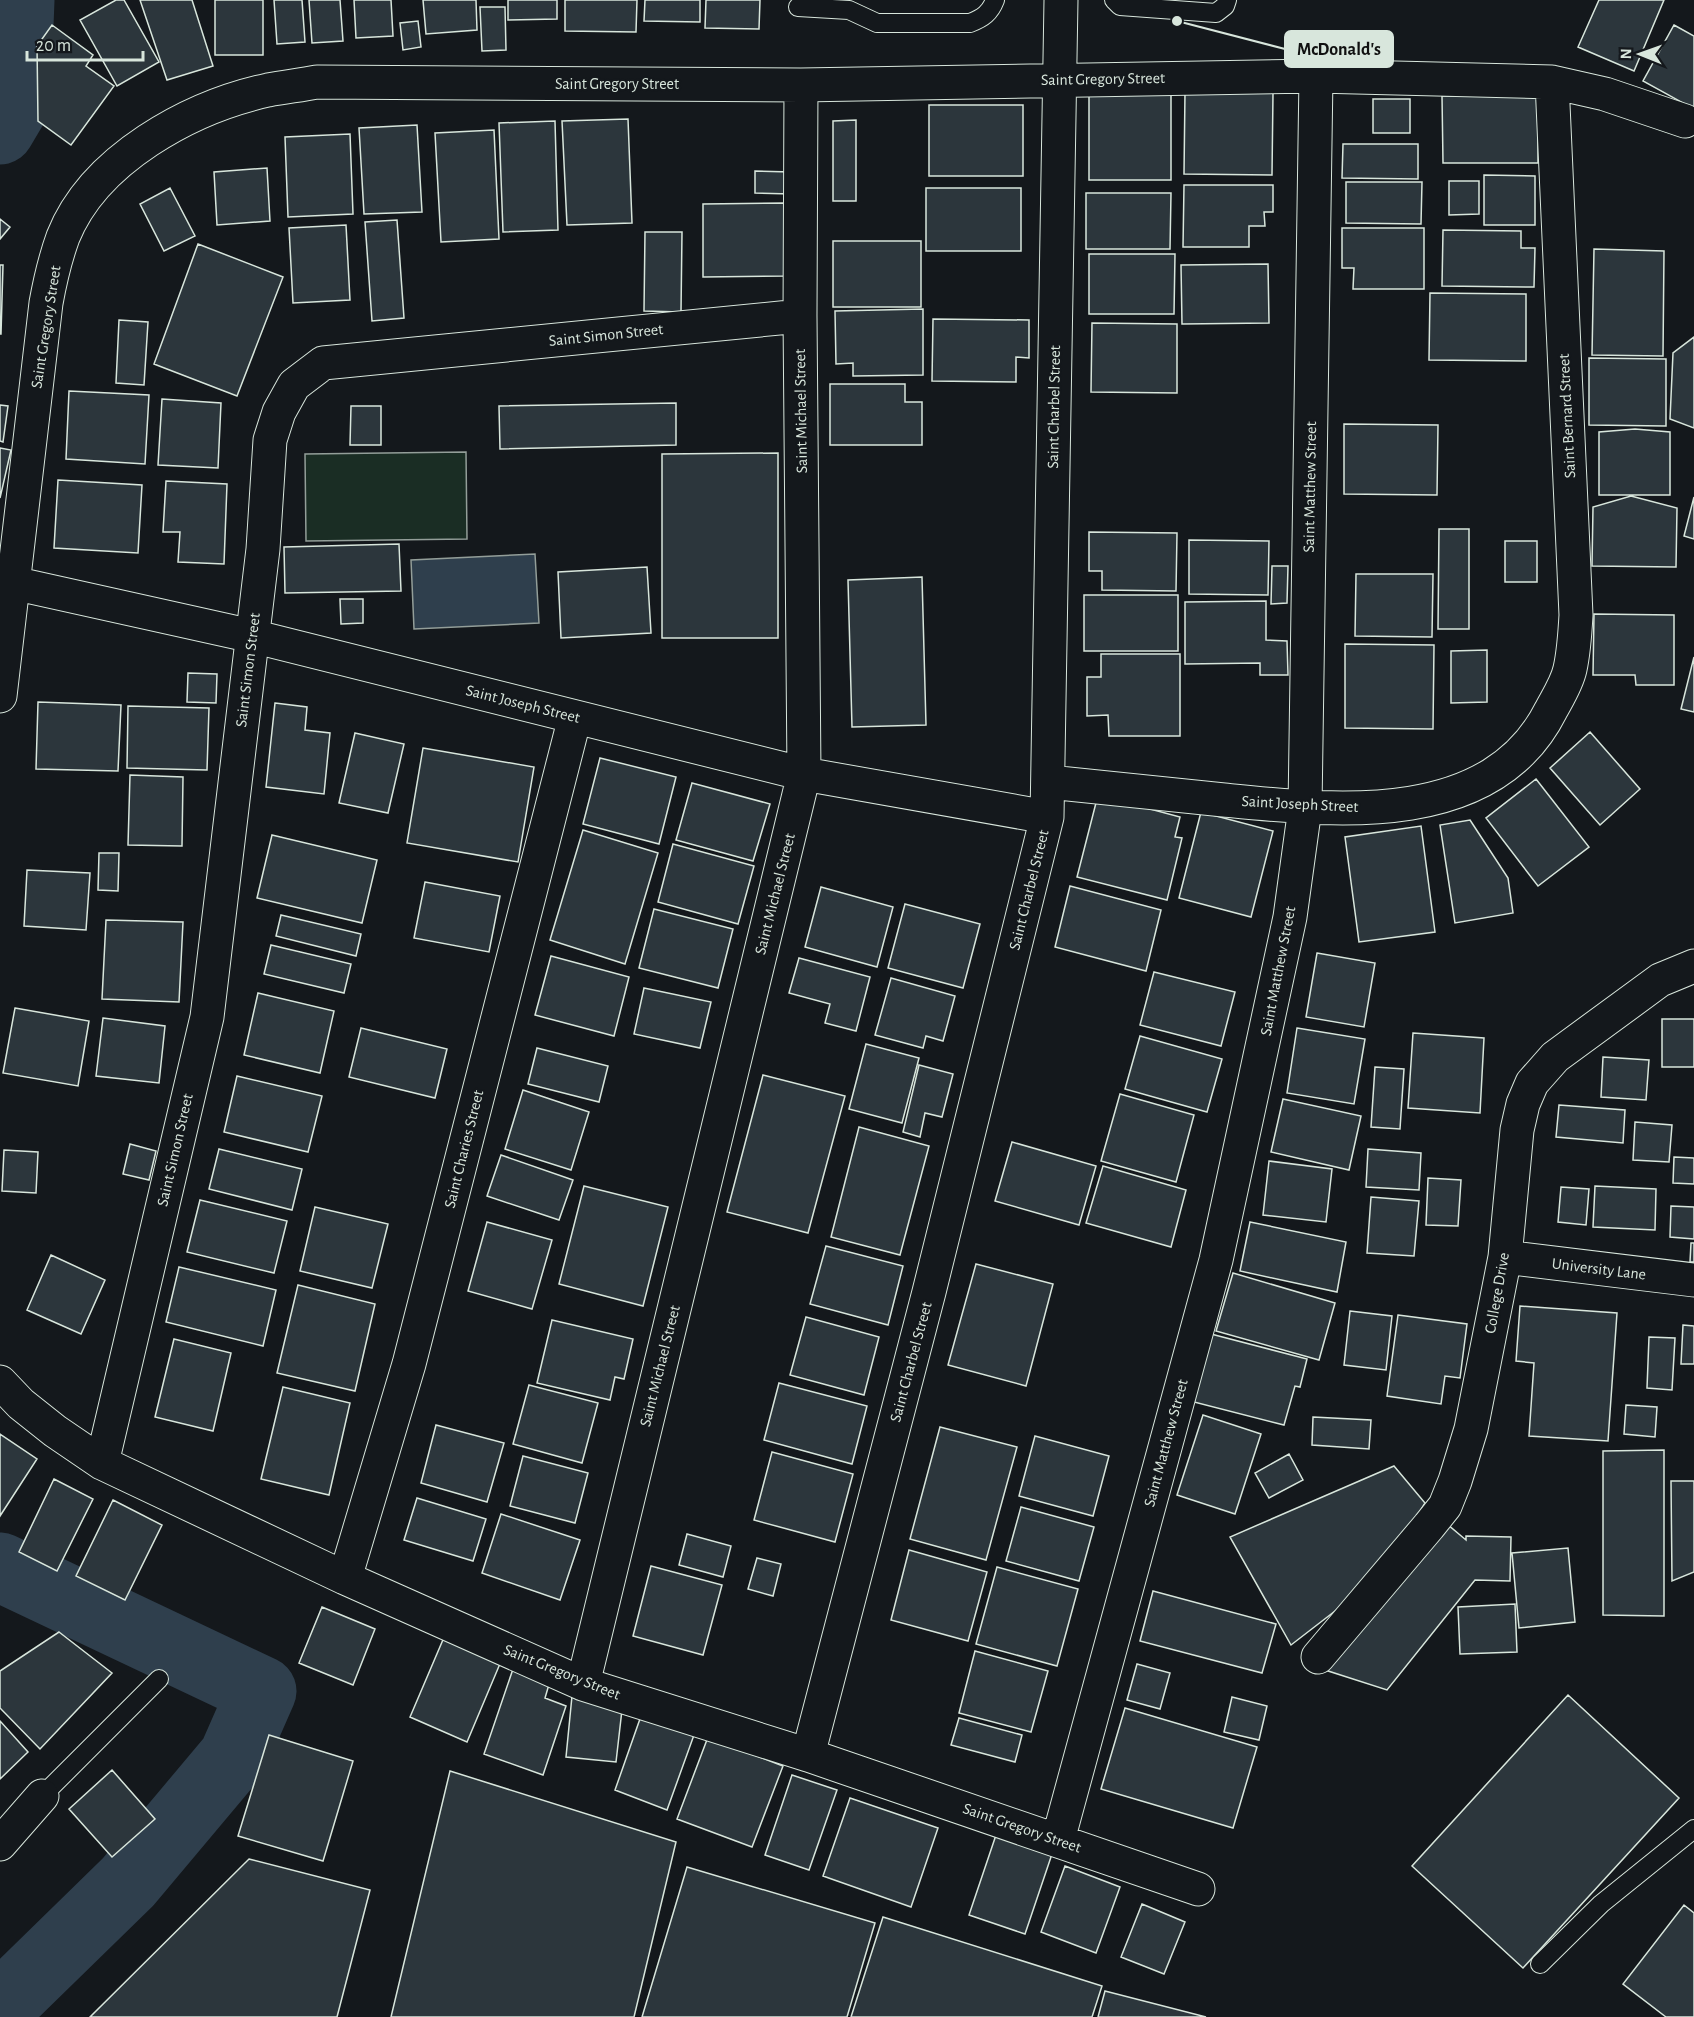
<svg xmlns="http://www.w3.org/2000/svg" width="1694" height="2017" font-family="'Alegreya Sans',sans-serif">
<rect width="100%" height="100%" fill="#14181c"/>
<!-- green -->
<path fill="#1a2d24" stroke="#939e99" stroke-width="1.5" d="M466,452L467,539L306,541L305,454Z"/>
<!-- water -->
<path fill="#2f3f4d" stroke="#939e99" stroke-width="1.5" d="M535,554L539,623L414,629L411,560Z"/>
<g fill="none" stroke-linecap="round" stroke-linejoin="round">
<!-- river -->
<path stroke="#2f3f4d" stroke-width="69" d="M0,130L16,103L20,0
M0,1567L262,1691L233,1757L128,1882L0,2007"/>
</g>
<!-- building -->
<path fill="#2c363c" stroke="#d8e6dc" stroke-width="1.5" d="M116,0H124L159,62L117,86L80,20Z
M140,0H192L213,66L167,80Z
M215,0H263V55H215Z
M274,0H302L305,42L277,44Z
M309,0H340L343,41L312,43Z
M354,0H391L393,36L356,38Z
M423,0H476L477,30L426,34Z
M508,0H557V19L508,20Z
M565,0H637L636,32L565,31Z
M645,0H700V22L644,21Z
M706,0H760L759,29L705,28Z
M1599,0H1664L1634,71L1578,47Z
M480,7H505L506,50L482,51Z
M418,21L421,47L403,50L400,23Z
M52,25L93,55L86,66L114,86L71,145L38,121L37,46Z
M1674,25L1694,36V109L1643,81Z
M1089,86L1171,87V180H1089Z
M1185,92L1273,93L1272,175L1184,174Z
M1442,96H1538V163H1443Z
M1373,99H1410V133H1373Z
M929,105H1023V176H929Z
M628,119L632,223L567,225L562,121Z
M856,120V201H833V121Z
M555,121L558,230L503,232L499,123Z
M417,125L422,212L364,214L359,128Z
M494,130L499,239L441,242L435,133Z
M350,134L353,214L288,217L285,137Z
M1343,144H1418V179L1342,178Z
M267,168L270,221L217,225L214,172Z
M755,171L791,172V194L755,193Z
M1484,175L1535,176V225H1484Z
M1449,181H1479V214L1449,215Z
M1346,182H1422L1421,224L1346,223Z
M1184,185H1273V212H1264L1265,226H1249V247H1183Z
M170,188L195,236L164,251L140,204Z
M926,188H1021V251H926Z
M1086,193H1171L1170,249H1086Z
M784,203L785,276L703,277V204Z
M0,219L10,227L0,239Z
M397,220L404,318L372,321L365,222Z
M346,225L350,300L293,303L289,228Z
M1342,228H1424V289H1353L1354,268H1342Z
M1443,230L1521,231V248H1535L1534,287L1442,286Z
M645,232H682L681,312L644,311Z
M833,241H921V307H833Z
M198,244L283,277L237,396L154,364Z
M1594,249L1664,251L1663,356L1592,355Z
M1089,254H1175L1174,314H1089Z
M1268,264L1269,323L1182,324L1181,265Z
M0,265H3L1,334H0Z
M1430,293L1526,294V361L1429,360Z
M923,309V375L853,376V363L836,364L835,311Z
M933,319L1029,320V358L1016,357V382L932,381Z
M119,320L148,322L144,385L116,383Z
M1092,323L1177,324V393L1091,392Z
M1694,337V428L1670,419L1673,353Z
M1589,358L1666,359V426L1589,425Z
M830,384H905V402H922V445H830Z
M69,391L149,395L145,464L66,459Z
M162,399L221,403L218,468L158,465Z
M676,403V445L500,449L499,406Z
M0,405L8,406L3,442L0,441Z
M351,406H381V445H350Z
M1344,424L1438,425L1437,495L1344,494Z
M1635,429L1670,432V495H1599V432Z
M0,448L11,450L0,498Z
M778,453V638H662V454Z
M58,480L142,485L138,553L54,548Z
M166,481L227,484L224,564L178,562L180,532H163Z
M1631,496L1677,508L1676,567L1592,566L1593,507Z
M1694,497V539L1684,536Z
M1439,529H1469V629H1438Z
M1089,532L1177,533L1176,591L1102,590V571H1089Z
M1189,540L1269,541L1268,595L1189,594Z
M1505,541H1537V582H1505Z
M399,544L401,591L285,593L284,547Z
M1272,566H1288L1287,603L1271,604Z
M647,567L651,633L561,638L558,572Z
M1356,574H1433L1432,637L1355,636Z
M922,577L926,725L852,727L848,580Z
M1084,595H1178V651H1084Z
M340,599H363V623L341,624Z
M1266,601V640L1287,641L1288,675H1260V663L1185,664V602Z
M1594,614L1674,615V685H1636L1635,675H1593Z
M1345,644L1434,645L1433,729L1345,728Z
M1487,650V702L1451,703V651Z
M1101,654H1180V736H1109L1108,715L1087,716V677H1101Z
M1694,657V712L1681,709Z
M188,673L217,674L216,703L187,702Z
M38,702L121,705L118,771L36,769Z
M275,703L307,707L305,730L330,733L324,794L266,787Z
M128,706L209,708L207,770L127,768Z
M1590,732L1640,789L1600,825L1550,768Z
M355,733L404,744L388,813L339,803Z
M423,748L534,767L518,862L407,843Z
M600,758L676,777L659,844L583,824Z
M130,775L183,777L182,846L128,845Z
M1536,779L1589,847L1538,886L1486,818Z
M692,783L770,804L753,861L676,840Z
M1098,795L1180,817L1175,837L1182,838L1167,900L1077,877Z
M1201,812L1273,831L1251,917L1179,898Z
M1470,820L1508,878L1513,913L1455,923L1440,825Z
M1421,826L1435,932L1359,942L1345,837Z
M583,830L658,853L625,964L550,940Z
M272,835L377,860L362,923L257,898Z
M673,844L754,866L738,924L658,902Z
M99,853H119L118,891L98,890Z
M27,870L90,873L86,930L24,926Z
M425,882L500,896L489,952L414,938Z
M1070,886L1161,910L1146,971L1055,947Z
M821,887L893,907L877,967L805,947Z
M905,904L980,924L963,988L888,968Z
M654,909L733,929L718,988L639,968Z
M281,915L361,934L356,956L276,936Z
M106,920L183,922L179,1002L102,999Z
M271,945L351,964L344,993L264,974Z
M1317,953L1375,963L1364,1027L1306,1017Z
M551,956L629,977L614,1036L535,1015Z
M799,958L870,977L856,1031L825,1023L830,1004L789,993Z
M1154,972L1235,992L1221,1046L1140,1025Z
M891,978L955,996L943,1041L926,1036L923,1048L875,1035Z
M644,988L711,1002L700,1048L634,1034Z
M258,993L334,1011L320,1073L244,1055Z
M15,1008L89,1021L78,1086L3,1073Z
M103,1018L165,1026L159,1083L96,1076Z
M1662,1019H1694V1067H1662Z
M361,1028L447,1049L435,1098L349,1077Z
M1297,1028L1365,1039L1354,1104L1287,1093Z
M1413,1033L1484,1038L1480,1113L1408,1108Z
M1140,1036L1222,1059L1207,1112L1125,1089Z
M866,1044L919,1058L902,1123L849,1109Z
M537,1048L608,1066L599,1102L528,1084Z
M1603,1057L1649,1060L1646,1100L1601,1097Z
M919,1065L953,1074L942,1117L925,1113L920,1137L903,1132Z
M1375,1067L1404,1069L1400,1129L1371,1127Z
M763,1075L845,1096L808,1233L727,1212Z
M237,1076L322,1096L308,1152L224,1132Z
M523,1090L589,1112L571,1170L505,1149Z
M1120,1094L1194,1115L1176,1182L1101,1161Z
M1283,1099L1361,1116L1349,1170L1271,1152Z
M1559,1105L1625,1110L1623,1143L1556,1137Z
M1635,1122L1672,1125L1669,1162L1633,1160Z
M859,1127L929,1146L900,1255L831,1237Z
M1012,1142L1096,1166L1079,1225L995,1201Z
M130,1144L156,1151L149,1180L123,1174Z
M219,1149L302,1169L292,1210L209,1189Z
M1368,1149L1421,1153L1419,1190L1366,1187Z
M4,1150L38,1152L36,1193L2,1191Z
M501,1155L573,1180L559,1220L487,1196Z
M1674,1157L1694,1158V1184L1673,1183Z
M1269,1161L1332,1169L1326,1222L1263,1215Z
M1103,1166L1186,1190L1171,1247L1086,1223Z
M1428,1178L1461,1180L1458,1226L1426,1225Z
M584,1186L668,1207L643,1306L559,1284Z
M1595,1186L1656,1189L1655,1230L1593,1227Z
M1561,1187L1589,1189L1586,1225L1558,1222Z
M1371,1197L1419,1201L1414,1256L1367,1253Z
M200,1200L287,1221L274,1273L187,1252Z
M1671,1206L1694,1207V1239L1670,1237Z
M315,1207L388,1224L372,1288L300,1271Z
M487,1222L552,1240L532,1309L468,1291Z
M1250,1222L1346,1242L1337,1292L1240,1271Z
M1691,1243H1694V1262H1690Z
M826,1246L903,1266L888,1325L810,1304Z
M51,1255L105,1280L81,1334L27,1310Z
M976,1264L1053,1284L1026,1386L948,1365Z
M179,1267L276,1290L263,1346L166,1322Z
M1233,1273L1335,1303L1319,1360L1216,1331Z
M298,1285L375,1304L355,1391L277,1373Z
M1520,1306L1617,1313L1608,1441L1529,1436L1534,1363L1516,1361Z
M1350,1311L1392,1316L1386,1370L1344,1365Z
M1398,1315L1467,1324L1460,1378L1445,1376L1441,1404L1387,1396Z
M806,1317L879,1337L864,1395L790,1375Z
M552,1320L633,1339L624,1379L615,1377L610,1400L537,1383Z
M1683,1325L1694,1326V1364H1681Z
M1211,1334L1307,1359L1300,1387L1295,1386L1284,1425L1194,1402Z
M1649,1337L1675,1338L1672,1390L1647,1388Z
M174,1339L231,1353L213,1431L155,1417Z
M779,1383L867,1406L852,1464L764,1440Z
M529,1385L598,1403L582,1463L513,1444Z
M283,1387L350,1403L329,1495L261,1479Z
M1626,1405L1657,1407L1655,1437L1624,1434Z
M1203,1415L1261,1434L1235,1514L1177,1495Z
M1313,1417L1371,1420L1369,1449L1312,1445Z
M436,1425L504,1443L487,1502L421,1483Z
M940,1427L1017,1447L986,1560L910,1539Z
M0,1434L37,1459L0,1516Z
M1035,1436L1109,1456L1093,1516L1019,1496Z
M1664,1450V1616L1603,1615V1451Z
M772,1452L853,1474L835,1542L754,1520Z
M1289,1454L1303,1480L1269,1498L1255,1473Z
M523,1456L588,1473L575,1523L510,1506Z
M1394,1466L1425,1503L1383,1574L1291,1645L1230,1537Z
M54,1479L93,1499L57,1571L19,1552Z
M1671,1481H1694V1572L1672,1581Z
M417,1498L486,1519L473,1561L404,1540Z
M113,1500L162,1525L125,1600L76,1576Z
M1021,1507L1094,1527L1079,1581L1006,1561Z
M501,1514L580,1540L560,1600L482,1573Z
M1441,1519L1466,1540V1536L1511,1537L1510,1581L1475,1580L1387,1690L1322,1669Z
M687,1534L731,1546L723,1577L679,1565Z
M1568,1548L1575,1622L1519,1628L1512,1553Z
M909,1550L987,1572L968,1641L891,1620Z
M757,1558L781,1564L773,1596L748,1589Z
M651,1566L722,1585L703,1655L633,1636Z
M997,1567L1078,1589L1057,1666L976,1644Z
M1153,1591L1276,1624L1262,1673L1140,1641Z
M1515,1604L1517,1652L1460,1654L1458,1607Z
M322,1607L375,1629L353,1685L299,1663Z
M59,1632L112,1673L40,1749L0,1708V1671Z
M445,1635L502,1659L467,1742L410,1717Z
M975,1651L1048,1671L1031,1732L959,1713Z
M1137,1664L1170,1673L1160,1709L1127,1700Z
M513,1669L550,1681L545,1698L566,1706L543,1775L484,1754Z
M1568,1695L1679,1798L1523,1968L1412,1866Z
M572,1696L623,1701L616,1762L566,1757Z
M1232,1697L1267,1706L1259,1740L1224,1732Z
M1125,1708L1257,1747L1233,1828L1101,1789Z
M641,1716L694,1735L667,1810L615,1790Z
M959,1718L1022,1735L1015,1762L951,1745Z
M0,1721L28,1752L0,1779Z
M269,1735L353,1761L323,1861L238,1836Z
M708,1737L783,1766L752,1847L677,1819Z
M112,1770L155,1819L112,1857L69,1809Z
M450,1771L676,1842L634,2017H391Z
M792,1775L837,1790L809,1870L765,1855Z
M850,1798L938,1828L911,1907L823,1876Z
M996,1835L1052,1854L1025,1934L969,1915Z
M249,1859L370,1890L337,2017H90Z
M1065,1866L1120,1887L1096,1953L1041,1932Z
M687,1867L875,1923L847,2017H642Z
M1142,1904L1185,1922L1164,1974L1121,1957Z
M1684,1905L1694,1913V2017H1666L1623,1984Z
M883,1917L1102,1986L1092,2017H851Z
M1105,1991L1206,2017H1098Z"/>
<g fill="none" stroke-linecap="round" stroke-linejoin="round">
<!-- lane casing -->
<g stroke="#d8e6dc" stroke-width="20">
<path id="lane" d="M1114,0L1120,6L1216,13L1225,6L1227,0
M798,7L849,10L877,23H970C983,18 990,13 995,0
M42,1796L159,1679
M1540,1964L1601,1904L1694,1829"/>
</g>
<!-- street casing -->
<g stroke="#d8e6dc" stroke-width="35">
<path id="street" d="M0,580L252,636L804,774L1047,817
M0,696L46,303C50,281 55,259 63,237C94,159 190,107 268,90C284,87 301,85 317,82L801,85L1316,76L1552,82L1605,94L1685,121
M1049,782C1107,788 1166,794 1224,800C1335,811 1491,829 1551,710C1558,697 1567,683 1570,669C1574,651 1575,633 1576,615L1552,82
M1505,1257L1694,1280
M0,1382L21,1404L55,1431L102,1463L345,1578L583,1684L808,1755L1198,1889
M102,1463L207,1017L263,549L270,440L279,412L294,385L323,363L800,316
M345,1578L409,1364L575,717
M1318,1657L1429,1526L1445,1506L1455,1481L1471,1429L1505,1257L1517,1130L1523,1104L1532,1083L1555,1057L1660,980L1694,966
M583,1684L804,774L800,316L801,85
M808,1755L929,1292L1047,817L1061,0
M1058,1840L1216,1260L1290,917L1305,808L1316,76
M0,1844L42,1796"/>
</g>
<!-- lane -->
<use href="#lane" stroke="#14181c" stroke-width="18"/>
<!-- street -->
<use href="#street" stroke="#14181c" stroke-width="33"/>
</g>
<g text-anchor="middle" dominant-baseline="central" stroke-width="4.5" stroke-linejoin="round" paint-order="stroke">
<!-- street labels -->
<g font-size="16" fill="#d8e6dc" stroke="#14181c">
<text transform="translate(1103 79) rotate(-1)">Saint Gregory Street</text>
<text x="617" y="84">Saint Gregory Street</text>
<text transform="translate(46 327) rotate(-81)">Saint Gregory Street</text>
<text transform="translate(606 335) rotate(-6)">Saint Simon Street</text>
<text transform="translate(1054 407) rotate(-89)">Saint Charbel Street</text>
<text transform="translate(801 411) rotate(-91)">Saint Michael Street</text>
<text transform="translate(1567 416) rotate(-93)">Saint Bernard Street</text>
<text transform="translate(1310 487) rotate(-89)">Saint Matthew Street</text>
<text transform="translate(248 670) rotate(-83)">Saint Simon Street</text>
<text transform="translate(523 704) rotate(14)">Saint Joseph Street</text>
<text transform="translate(1300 804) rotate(3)">Saint Joseph Street</text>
<text transform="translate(1029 890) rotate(-76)">Saint Charbel Street</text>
<text transform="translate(775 894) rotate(-76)">Saint Michael Street</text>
<text transform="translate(1278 971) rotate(-79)">Saint Matthew Street</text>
<text transform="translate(464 1149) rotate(-76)">Saint Charies Street</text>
<text transform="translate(175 1150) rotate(-77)">Saint Simon Street</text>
<text transform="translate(1599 1269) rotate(7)">University Lane</text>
<text transform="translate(1497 1293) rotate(-80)">College Drive</text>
<text transform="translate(911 1362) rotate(-75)">Saint Charbel Street</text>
<text transform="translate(660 1366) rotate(-76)">Saint Michael Street</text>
<text transform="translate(1166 1443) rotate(-75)">Saint Matthew Street</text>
<text transform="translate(562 1672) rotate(22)">Saint Gregory Street</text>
<text transform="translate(1022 1828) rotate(19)">Saint Gregory Street</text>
</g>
</g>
<!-- callouts -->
<path fill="none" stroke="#d8e6dc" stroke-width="2" d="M1177 21L1285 49"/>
<circle fill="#d8e6dc" stroke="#14181c" stroke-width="2" cx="1177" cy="21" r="6"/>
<rect fill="#d8e6dc" stroke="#d8e6dc" stroke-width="2" x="1285" y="31" width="108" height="36" rx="6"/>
<g font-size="18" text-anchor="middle" font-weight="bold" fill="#111">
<text x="1339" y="55">McDonald's</text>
</g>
<!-- north arrow -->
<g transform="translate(1640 54) rotate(271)" stroke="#14181c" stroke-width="4.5" paint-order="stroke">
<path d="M0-4.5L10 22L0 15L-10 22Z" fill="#d8e6dc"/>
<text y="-9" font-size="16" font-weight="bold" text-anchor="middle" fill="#d8e6dc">N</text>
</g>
<!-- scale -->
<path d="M27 51v9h116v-9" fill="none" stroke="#d8e6dc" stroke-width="3"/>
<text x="36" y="51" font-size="18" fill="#d8e6dc" stroke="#14181c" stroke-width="4.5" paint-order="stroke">20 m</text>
</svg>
